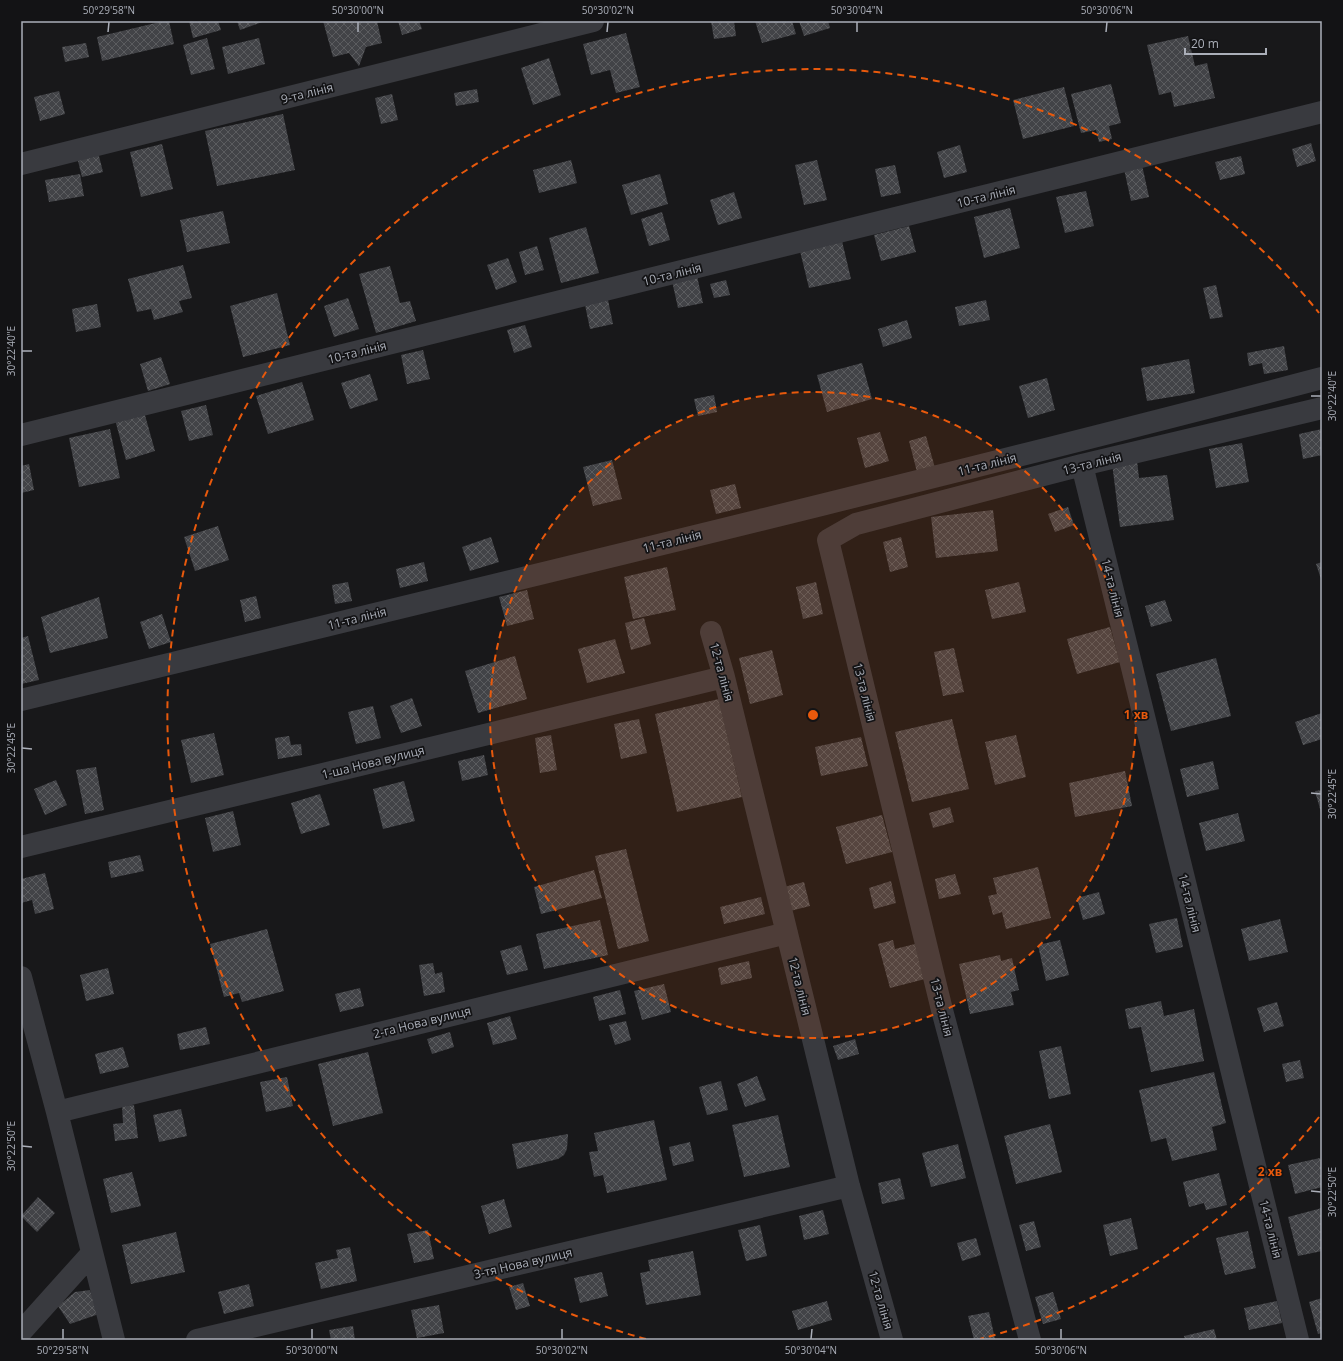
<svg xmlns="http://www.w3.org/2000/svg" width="1343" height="1361" font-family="'Open Sans',sans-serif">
<defs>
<pattern id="building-cross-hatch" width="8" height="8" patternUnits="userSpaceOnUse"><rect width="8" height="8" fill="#424347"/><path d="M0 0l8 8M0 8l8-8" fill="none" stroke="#5b5c5f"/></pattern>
</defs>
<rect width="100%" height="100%" fill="#18181a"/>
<!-- building -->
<path fill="url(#building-cross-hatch)" d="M164,21H169L174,44L102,61L97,37Z
M189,21H218L221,30L193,38Z
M237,21H265L240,30Z
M323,21H377L382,43L366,47L359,66L349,53L333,57Z
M398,21H419L422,29L402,35Z
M711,21H734L736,36L714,39Z
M755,21H792L796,34L762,43Z
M799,21H828L830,28L804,36Z
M626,33L640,87L616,93L610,70L591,75L583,44Z
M1188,36L1195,66L1207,63L1215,98L1174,107L1171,92L1159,95L1147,45Z
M207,38L215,69L191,75L183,45Z
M259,38L265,64L228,74L222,47Z
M86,43L89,57L65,62L62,47Z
M549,58L561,95L533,105L521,68Z
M1111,84L1121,123L1109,126L1112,139L1099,142L1096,130L1081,133L1071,94Z
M1064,87L1074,126L1023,139L1013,100Z
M477,89L479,102L456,106L454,93Z
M59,91L65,114L40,121L34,97Z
M392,94L398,120L381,124L375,98Z
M283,114L295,170L217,186L205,131Z
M1311,143L1316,161L1297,167L1292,149Z
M162,144L173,189L141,197L130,152Z
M960,145L967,172L944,178L937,152Z
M97,148L103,172L82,177L76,153Z
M1241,156L1245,174L1220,180L1215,162Z
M571,160L577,183L539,193L533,170Z
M817,160L827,200L804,205L795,165Z
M895,165L901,193L881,197L875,169Z
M1142,165L1149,197L1131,201L1124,169Z
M80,174L84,196L49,202L45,180Z
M660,174L668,204L631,215L622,185Z
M1086,191L1094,226L1065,233L1056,197Z
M734,192L742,218L718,225L710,200Z
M1010,208L1020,248L984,258L974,217Z
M223,211L230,243L187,252L180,220Z
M662,212L670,240L649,246L641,219Z
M909,226L916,252L881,261L874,235Z
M586,227L599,273L561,283L549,238Z
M842,241L851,279L809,288L800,251Z
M537,246L544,270L525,275L519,252Z
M508,258L517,282L496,290L487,265Z
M183,265L192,298L179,301L183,312L154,320L151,309L137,312L128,279Z
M390,266L400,303L410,301L416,321L376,333L359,274Z
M697,276L703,303L678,308L672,281Z
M726,280L730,295L714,298L710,284Z
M1216,285L1223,317L1210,319L1203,288Z
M277,293L290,345L243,357L230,306Z
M348,298L359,329L334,337L324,306Z
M608,300L613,324L590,329L585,305Z
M986,300L990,320L959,326L955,307Z
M97,304L101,327L76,332L72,309Z
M907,320L912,338L883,347L878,329Z
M525,325L532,347L514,353L507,330Z
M1284,346L1288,370L1264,374L1262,363L1249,366L1247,353Z
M423,350L430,379L407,384L401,355Z
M161,357L170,384L148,391L140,364Z
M1189,359L1195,393L1147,401L1141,368Z
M862,363L872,399L827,412L817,375Z
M370,374L378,400L350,409L341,383Z
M1047,378L1055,410L1028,418L1019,386Z
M302,382L314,420L268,434L256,396Z
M714,395L717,412L698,416L694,399Z
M206,405L213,435L189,441L181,411Z
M143,408L155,451L126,460L114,416Z
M110,429L120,478L79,487L69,438Z
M1322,429V455L1303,459L1299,434Z
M880,432L889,461L865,468L857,438Z
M926,436L935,468L917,472L909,441Z
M1242,443L1249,482L1216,488L1209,449Z
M612,460L622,499L593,506L583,467Z
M1137,460L1139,478L1167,475L1174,520L1120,527L1112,463Z
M29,464L34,490L21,493V466Z
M735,484L741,508L716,514L710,490Z
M1068,507L1074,525L1055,532L1048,514Z
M993,510L998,551L936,558L931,517Z
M218,526L229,560L195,571L184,537Z
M491,537L499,562L470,571L462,547Z
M901,537L908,567L890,572L883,542Z
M424,562L428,581L400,588L396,569Z
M1322,562V582L1316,564Z
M667,567L676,610L633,619L624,577Z
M348,582L352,601L335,604L332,585Z
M816,582L823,614L803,619L796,587Z
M1019,582L1026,612L992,619L985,590Z
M527,590L534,619L507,626L499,597Z
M256,596L261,618L245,622L240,600Z
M99,597L108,638L50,653L41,617Z
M1165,600L1172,621L1151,627L1145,606Z
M162,614L171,642L149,649L140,622Z
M644,618L651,644L631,650L625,623Z
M1110,627L1120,662L1077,674L1067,639Z
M28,636L39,680L21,684V638Z
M615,639L625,673L587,683L578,649Z
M954,648L964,692L943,696L934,652Z
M772,650L783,695L750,704L739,658Z
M515,656L527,699L478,713L465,671Z
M1216,658L1231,716L1171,731L1156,674Z
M412,698L422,726L401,733L390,706Z
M719,699L742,797L677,812L655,714Z
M373,706L381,738L356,744L348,712Z
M1322,713V739L1303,745L1295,722Z
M639,719L647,753L621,759L614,724Z
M952,719L969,789L912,802L895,732Z
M214,733L224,775L191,783L181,740Z
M551,735L557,770L540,773L535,738Z
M1016,735L1026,777L995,785L985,742Z
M289,736L291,745L301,744L302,755L278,759L275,738Z
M861,737L868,766L821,776L815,747Z
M484,755L488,775L462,781L458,761Z
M1213,761L1219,789L1187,797L1180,769Z
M96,767L104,810L85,814L76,770Z
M1125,771L1132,806L1075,817L1069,783Z
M56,780L67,805L45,815L34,789Z
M404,781L415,821L383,829L373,789Z
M1322,790V816L1315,791Z
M320,794L330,825L301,834L291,803Z
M950,807L954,822L933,828L929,813Z
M233,811L241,845L213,852L205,818Z
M1238,813L1245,841L1206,851L1199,823Z
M882,815L892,852L846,864L836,827Z
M626,849L649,941L618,949L595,856Z
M140,855L144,871L111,878L108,862Z
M1038,867L1051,918L1006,929L1002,912L993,915L988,896L997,894L993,878Z
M594,870L602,898L541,914L534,887Z
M45,873L54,909L35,914L32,900L21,903V879Z
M955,874L961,894L939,899L935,879Z
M891,881L896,903L874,909L869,888Z
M804,882L810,906L790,911L784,887Z
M1099,892L1105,914L1083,920L1077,898Z
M761,897L765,914L724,924L720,907Z
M1177,918L1183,947L1156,953L1149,924Z
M1280,919L1288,952L1249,961L1241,929Z
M600,920L608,955L544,969L536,934Z
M267,929L284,991L242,1002L239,993L224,997L210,944Z
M893,940L895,949L915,944L925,979L890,988L878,944Z
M1060,940L1069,975L1046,981L1038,945Z
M521,945L528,970L507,975L500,951Z
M1000,955L1001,961L1012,958L1019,990L1011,992L1014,1005L970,1014L959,964Z
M749,961L752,978L721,985L718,968Z
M433,963L435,974L442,972L445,992L424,996L419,965Z
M108,968L114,994L86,1001L80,975Z
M664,984L671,1012L642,1020L634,991Z
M360,988L364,1006L340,1012L335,994Z
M620,990L626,1014L599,1021L593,997Z
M1161,1001L1164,1016L1194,1009L1204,1061L1151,1072L1141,1027L1129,1029L1125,1009Z
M1277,1002L1284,1026L1264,1032L1257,1008Z
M510,1016L517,1039L493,1045L487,1023Z
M626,1021L631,1040L615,1045L609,1025Z
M206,1027L210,1044L180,1050L177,1034Z
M450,1032L454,1047L432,1054L427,1039Z
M855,1039L859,1054L838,1060L833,1046Z
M1061,1046L1071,1094L1049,1099L1039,1051Z
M123,1047L129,1067L100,1074L95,1054Z
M368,1052L383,1113L333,1126L318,1064Z
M1300,1060L1304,1078L1286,1082L1282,1064Z
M1214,1072L1226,1123L1212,1127L1217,1150L1172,1161L1166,1138L1151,1142L1139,1090Z
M757,1076L766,1100L745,1107L737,1084Z
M287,1077L293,1106L266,1112L260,1082Z
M721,1081L728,1110L707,1115L699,1087Z
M134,1105L138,1138L115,1141L113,1124L123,1123L122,1106Z
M181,1109L187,1136L159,1142L153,1115Z
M778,1115L790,1167L744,1177L732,1125Z
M654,1120L667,1180L607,1193L603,1175L594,1177L589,1152L598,1151L594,1133Z
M1050,1124L1062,1172L1016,1184L1004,1136Z
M568,1134L567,1149L564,1155L558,1159L517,1169L512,1144Z
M690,1142L694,1161L673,1166L669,1147Z
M958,1144L966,1178L931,1187L922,1153Z
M1320,1158L1322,1167V1187L1295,1194L1288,1165Z
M132,1172L141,1206L111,1213L103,1179Z
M1219,1173L1227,1205L1206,1210L1204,1203L1189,1207L1183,1182Z
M900,1178L905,1199L882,1204L878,1183Z
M38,1197L55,1213L37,1232L21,1216Z
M504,1199L512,1227L489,1234L481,1206Z
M1322,1208V1251L1298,1256L1288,1217Z
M823,1210L829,1234L804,1240L799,1216Z
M1131,1218L1138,1249L1110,1256L1103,1225Z
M1034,1221L1041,1247L1026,1251L1019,1225Z
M760,1225L767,1256L746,1261L738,1230Z
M428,1230L434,1259L414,1263L407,1234Z
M1248,1231L1256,1268L1225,1275L1216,1238Z
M176,1232L185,1272L131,1284L122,1245Z
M976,1238L981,1255L962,1261L957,1243Z
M350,1247L357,1281L321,1289L315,1263L338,1258L336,1250Z
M693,1251L701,1295L646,1305L640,1273L650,1271L648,1260Z
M602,1272L608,1296L580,1303L574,1278Z
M523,1283L530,1306L516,1310L509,1287Z
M249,1284L254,1306L224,1314L218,1292Z
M90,1290L99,1314L70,1324L58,1306L75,1292Z
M1053,1292L1061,1319L1043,1324L1035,1297Z
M1322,1298V1333L1318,1334L1309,1302Z
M827,1301L832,1320L798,1330L792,1311Z
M1277,1301L1282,1323L1249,1330L1244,1308Z
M439,1305L444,1333L417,1338L411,1310Z
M989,1312L995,1339L974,1340L968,1316Z
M353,1326L355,1340H331L329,1330Z
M1214,1329L1217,1340H1185L1184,1336Z"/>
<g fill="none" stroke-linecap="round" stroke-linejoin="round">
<!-- street -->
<path stroke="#393a3f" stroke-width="22" d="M21,164L593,21
M21,435L1322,112
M1082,465L1298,1340
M711,632L724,677L849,1186L892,1340
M21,700C455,594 890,491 1322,378
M21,847L724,677
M21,977L57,1112L114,1340
M57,1112L787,933
M21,1332L92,1253
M197,1340L849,1186
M1030,1340L942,1010L828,540L856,524L1082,465L1322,408"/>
</g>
<!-- ticks -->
<path fill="none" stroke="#abafb9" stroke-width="1.5" d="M108,32L109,22M358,32V22M607,32L608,22M857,32V22M1106,32L1107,22M22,351H32M1311,396H1321M22,748L32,749M1311,793L1321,794M22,1146L32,1147M1311,1191L1321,1192M63,1339V1329M312,1339V1329M562,1339V1329M811,1339L812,1329M1061,1339V1329"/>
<!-- distance rings -->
<circle cx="813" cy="715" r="323" fill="#e8590c" fill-opacity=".12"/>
<g fill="none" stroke="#e8590c" stroke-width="2" stroke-dasharray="7 5">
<circle cx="813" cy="715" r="323"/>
<path d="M1319 1117A646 646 0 0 1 980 1339M646 1339A646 646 0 1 1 1319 313"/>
</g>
<g text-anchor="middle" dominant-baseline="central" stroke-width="3.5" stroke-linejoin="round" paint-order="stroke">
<!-- street labels -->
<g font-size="12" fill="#abafb9" stroke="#131315">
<text transform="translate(307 93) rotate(-14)">9-та лінія</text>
<text transform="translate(986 196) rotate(-14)">10-та лінія</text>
<text transform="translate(672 274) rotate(-14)">10-та лінія</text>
<text transform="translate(357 352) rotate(-14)">10-та лінія</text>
<text transform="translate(1092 463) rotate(-14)">13-та лінія</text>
<text transform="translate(987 464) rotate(-14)">11-та лінія</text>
<text transform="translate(672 541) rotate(-14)">11-та лінія</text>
<text transform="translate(1113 588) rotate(76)">14-та лінія</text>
<text transform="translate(357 618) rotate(-14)">11-та лінія</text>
<text transform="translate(722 672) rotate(75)">12-та лінія</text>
<text transform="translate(865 692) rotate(76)">13-та лінія</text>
<text transform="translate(373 762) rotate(-14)">1-ша Нова вулиця</text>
<text transform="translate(1190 903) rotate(76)">14-та лінія</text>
<text transform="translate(800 986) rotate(76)">12-та лінія</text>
<text transform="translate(942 1007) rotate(76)">13-та лінія</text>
<text transform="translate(422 1022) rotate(-14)">2-га Нова вулиця</text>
<text transform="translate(1271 1229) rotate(76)">14-та лінія</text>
<text transform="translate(523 1263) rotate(-13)">3-тя Нова вулиця</text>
<text transform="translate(881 1300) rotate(74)">12-та лінія</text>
</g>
</g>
<circle cx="813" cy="715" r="6" fill="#e8590c" stroke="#131315" stroke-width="2"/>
<g font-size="12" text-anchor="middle" font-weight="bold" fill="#e8590c" stroke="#131315" stroke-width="3.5" stroke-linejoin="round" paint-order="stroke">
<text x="1136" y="719">1 хв</text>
<text x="1270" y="1176">2 хв</text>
</g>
<!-- border -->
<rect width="1343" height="1361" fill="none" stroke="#131315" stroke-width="44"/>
<!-- scale -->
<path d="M1185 48v6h81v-6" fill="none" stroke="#abafb9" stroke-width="2"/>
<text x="1191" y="48" font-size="12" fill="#abafb9" stroke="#131315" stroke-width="3" paint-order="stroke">20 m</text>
<rect x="22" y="22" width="1299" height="1317" fill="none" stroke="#abafb9" stroke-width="1.5"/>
<g font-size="10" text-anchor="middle" fill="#abafb9">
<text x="109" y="14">50°29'58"N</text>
<text x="358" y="14">50°30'00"N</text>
<text x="608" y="14">50°30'02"N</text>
<text x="857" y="14">50°30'04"N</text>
<text x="1107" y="14">50°30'06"N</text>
<text transform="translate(11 351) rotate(-90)" y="4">30°22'40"E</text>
<text transform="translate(1332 396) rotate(-90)" y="4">30°22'40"E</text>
<text transform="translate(11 748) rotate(-90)" y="4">30°22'45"E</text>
<text transform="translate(1332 794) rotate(-90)" y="4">30°22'45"E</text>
<text transform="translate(11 1146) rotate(-90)" y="4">30°22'50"E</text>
<text transform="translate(1332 1192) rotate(-90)" y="4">30°22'50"E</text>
<text x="63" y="1354">50°29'58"N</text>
<text x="312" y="1354">50°30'00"N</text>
<text x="562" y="1354">50°30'02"N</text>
<text x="811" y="1354">50°30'04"N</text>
<text x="1061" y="1354">50°30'06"N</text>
</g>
</svg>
